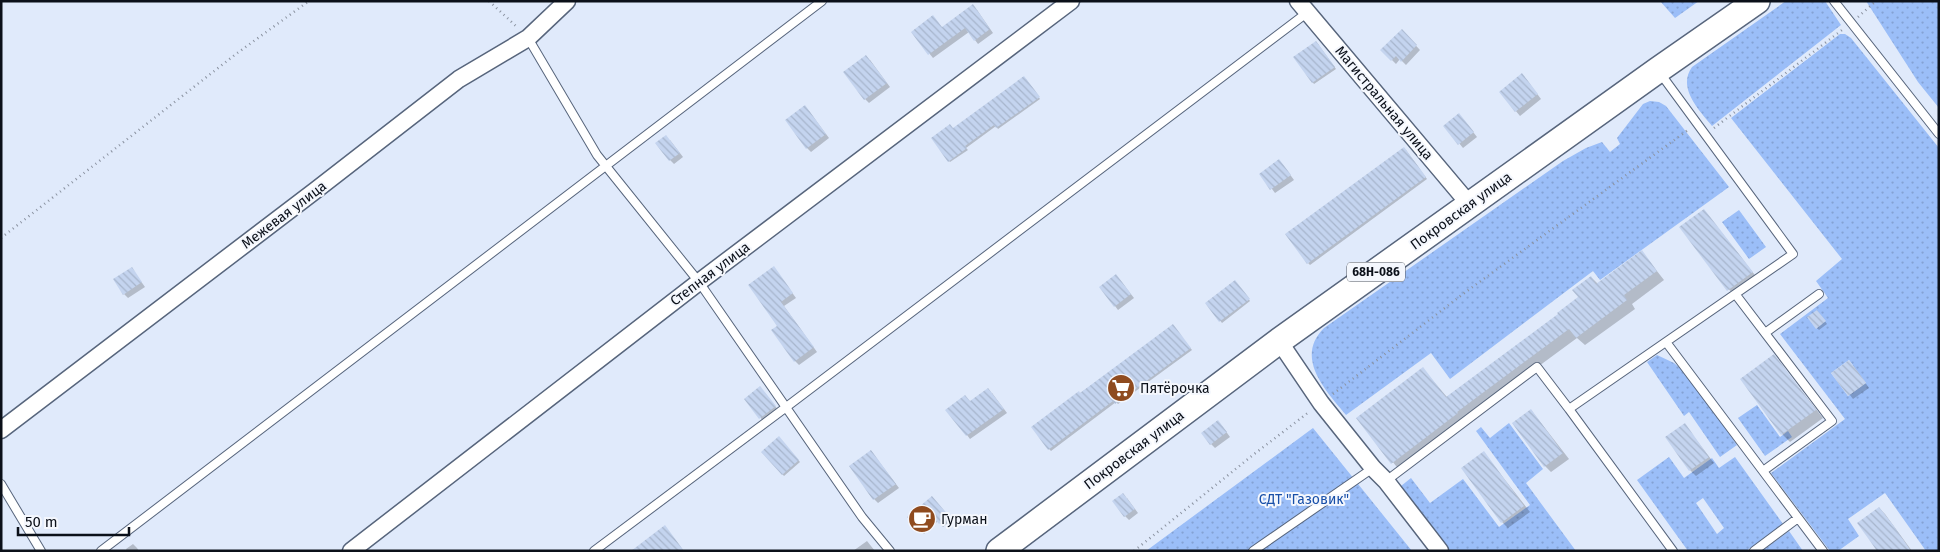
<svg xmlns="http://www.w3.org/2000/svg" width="1940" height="552" font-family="'Fira Sans',sans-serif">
<defs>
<pattern id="grass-dots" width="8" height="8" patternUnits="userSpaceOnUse" patternTransform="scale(1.25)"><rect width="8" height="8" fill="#9bbef8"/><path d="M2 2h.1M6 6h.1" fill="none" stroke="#84a2d4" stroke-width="1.8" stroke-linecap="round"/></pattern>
<pattern id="building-back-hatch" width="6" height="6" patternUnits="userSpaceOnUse" patternTransform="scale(1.25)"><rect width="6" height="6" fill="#c4d4ef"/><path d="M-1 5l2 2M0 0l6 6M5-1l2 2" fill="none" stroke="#a7b5cc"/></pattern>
</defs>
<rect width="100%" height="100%" fill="#e0eafb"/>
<!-- grass -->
<path fill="url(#grass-dots)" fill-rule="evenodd" d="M1660,1H1699L1675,18Z
M1786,1H1825L1841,25L1712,126C1699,110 1677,88 1692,67Z
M1866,1H1939V108L1918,82Z
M1840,34H1845L1851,38L1939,148V551H1926L1885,493L1848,519L1859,536L1838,551H1830L1771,473L1845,419L1780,334L1828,298L1816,281L1842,259L1731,118ZM1849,360L1866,383L1848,396L1831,373Z
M1650,101L1659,102L1666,106L1729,187L1600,280L1593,271L1450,379L1431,353L1346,415C1326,391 1294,358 1324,328L1563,161L1586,148L1602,142L1610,152L1620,144L1617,138L1643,104Z
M1739,210L1766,247L1749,259L1722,222Z
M1657,355L1674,363L1686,373L1737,445L1720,457L1689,412L1684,416L1647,362Z
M1757,405L1780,437L1788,431L1792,437L1765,456L1738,418Z
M1509,423L1543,469L1526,483L1576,551H1450L1401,486L1411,478L1430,503L1463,479L1499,527L1530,505L1476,431L1481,427L1490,438Z
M1313,428L1412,551H1146Z
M1669,457L1684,478L1712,458L1719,468L1735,457L1783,524L1746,551H1688L1637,480ZM1703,498L1724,528L1717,534L1696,503Z
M1789,531L1803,551H1762Z"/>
<!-- shadow -->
<path fill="#0003" d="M977,10L993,33L978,44L969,32L933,58L912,32L942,28Z
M1402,31L1420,50L1406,65L1400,59L1396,64L1382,50Z
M1318,44L1336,69L1314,84L1295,57Z
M870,60L890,87L869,103L865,99Z
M1026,79L1040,99L998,129L996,126L966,148L968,150L950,162L949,161L953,130Z
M1526,79L1541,99L1520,116L1500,92Z
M809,111L829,138L811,152L807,148Z
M1463,119L1477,137L1463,148L1445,126Z
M670,140L683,157L674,164L670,160Z
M1406,150L1427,179L1310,265L1308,263Z
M1283,165L1294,180L1275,193L1261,174Z
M1704,210L1758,279L1735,297L1681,228Z
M1642,252L1664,280L1632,304L1635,309L1585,345L1577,338L1464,421L1400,471L1358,418L1423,369L1447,397L1560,314L1580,297L1591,277L1598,284Z
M777,272L796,298L784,306L817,352L799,365L795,361L779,326Z
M135,273L145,287L128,298L124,294Z
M1120,280L1134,298L1118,310L1115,306Z
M1237,284L1250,301L1222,323L1207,304Z
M1819,313L1827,324L1819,330L1817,328Z
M1174,327L1192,350L1118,404L1116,402L1051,451L1049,449L1032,427Z
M1774,356L1823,418L1790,442L1782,434L1742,379Z
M1853,365L1869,388L1853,399L1833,373Z
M764,392L779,411L764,422L745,399Z
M992,393L1007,413L970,439L967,435Z
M1531,410L1569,459L1551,472L1545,466Z
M1685,425L1714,463L1696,476L1690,470Z
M1222,426L1230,437L1215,448L1211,444Z
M779,438L800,462L784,476L763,452Z
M871,451L899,488L878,503L874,499Z
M1484,453L1530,512L1508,528L1502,522Z
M1127,498L1138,513L1129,520L1125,516Z
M936,502L952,520L943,527L938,521L924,534L920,530Z
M1879,508L1885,514L1912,551H1879Z
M867,541L875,551H853Z
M133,544L137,548L139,551H127L126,549Z"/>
<!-- building -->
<path fill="url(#building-back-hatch)" d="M973,4L990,29L974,41L965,28L928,55L911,32L933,15L942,27Z
M1402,29L1417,45L1401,62L1396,56L1391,61L1380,50Z
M1316,41L1335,67L1312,83L1293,57Z
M866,55L887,83L864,100L843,72Z
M1522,73L1538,94L1515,112L1499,92Z
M1024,76L1040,97L996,128L994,125L965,146L967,148L948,162L931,138L950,124L953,128Z
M805,105L826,134L806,149L785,120Z
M1459,113L1474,132L1458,145L1443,126Z
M666,135L680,153L669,161L655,143Z
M1404,147L1426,177L1307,264L1285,234Z
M1279,159L1291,175L1270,190L1259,174Z
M1704,209L1753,272L1727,291L1679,227Z
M1642,250L1657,271L1624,295L1627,300L1576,338L1569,329L1457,412L1458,413L1391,464L1356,418L1423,367L1446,397L1558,314L1557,313L1578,297L1572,290L1591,276L1596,284Z
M774,266L793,293L781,302L814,347L794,362L771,330L777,326L748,285Z
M132,267L142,282L123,295L113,279Z
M1116,274L1131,294L1114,307L1099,287Z
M1235,280L1250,299L1219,322L1205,303Z
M1817,310L1826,321L1816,329L1807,317Z
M1173,324L1191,348L1115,404L1113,401L1048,450L1031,427L1079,391L1080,393Z
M1774,354L1816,410L1781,435L1740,379Z
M1849,360L1866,383L1848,396L1831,373Z
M760,386L776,406L759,419L744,399Z
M988,388L1004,409L966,436L945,410L965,395L970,401Z
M1531,409L1563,453L1544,467L1512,423Z
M1218,420L1227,432L1210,445L1201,433Z
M1685,423L1709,457L1689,471L1665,437Z
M779,436L799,460L782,475L761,452Z
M871,450L896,484L873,500L849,466Z
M1484,451L1524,506L1501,523L1461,468Z
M1123,493L1135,509L1124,517L1112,501Z
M932,496L949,516L939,524L934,518L919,531L907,517Z
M1879,507L1893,525L1911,551H1877L1870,541L1857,523Z
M665,525L684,551H631Z"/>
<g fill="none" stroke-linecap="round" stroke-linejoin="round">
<!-- service casing -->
<g stroke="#57657c" stroke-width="10">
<path id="service" d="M1834,1L1939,134
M528,38L597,155L699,282L862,517L890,551
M1660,73L1793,254L1569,409L1673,551
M1736,295L1832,421L1763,471
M1765,333L1819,294
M1666,342L1823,551
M1386,481L1537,367L1569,409
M1,484L41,551
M101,551L822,1
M594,551L785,408L1308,12
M1253,551L1373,468
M1754,551L1798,518"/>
</g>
<!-- minor casing -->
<g stroke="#57657c" stroke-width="19">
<path id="minor" d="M1298,1L1470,205
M1279,341L1321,403L1373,468L1386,481L1440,551
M1,430L316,190L459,79L528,38L567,1
M351,551L699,282L1071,1"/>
</g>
<!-- primary casing -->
<g stroke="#57657c" stroke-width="28">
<path id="primary" d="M999,551L1279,341L1658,70L1757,1"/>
</g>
<!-- path -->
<path stroke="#8b93a1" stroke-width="2.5" stroke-dasharray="1 4" stroke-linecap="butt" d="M489,1L517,27
M1858,17L1876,1
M1714,128L1842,30
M1,238L236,54L309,1
M1333,394L1463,294L1688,130
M1134,551L1253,455L1309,412"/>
<!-- service -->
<use href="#service" stroke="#fff" stroke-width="8"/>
<!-- minor -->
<use href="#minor" stroke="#fff" stroke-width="16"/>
<!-- primary -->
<use href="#primary" stroke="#fff" stroke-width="25"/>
</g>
<!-- icons -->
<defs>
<g id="supermarket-disc" transform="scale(1.4375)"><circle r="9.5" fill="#8f4b1f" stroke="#f4f7fd"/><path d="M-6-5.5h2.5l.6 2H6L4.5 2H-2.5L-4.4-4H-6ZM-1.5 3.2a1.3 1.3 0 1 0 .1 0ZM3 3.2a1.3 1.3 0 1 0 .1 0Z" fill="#fff"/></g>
<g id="cafe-disc" transform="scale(1.4375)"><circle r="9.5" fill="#8f4b1f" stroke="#f4f7fd"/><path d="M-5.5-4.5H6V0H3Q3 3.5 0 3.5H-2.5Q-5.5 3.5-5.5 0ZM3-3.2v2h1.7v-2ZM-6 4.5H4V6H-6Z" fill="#fff"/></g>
</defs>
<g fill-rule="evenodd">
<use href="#supermarket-disc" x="1121" y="388"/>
<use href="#cafe-disc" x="922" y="519"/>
</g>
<g text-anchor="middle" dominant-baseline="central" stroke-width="4" stroke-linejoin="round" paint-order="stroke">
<!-- shield labels -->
<rect fill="#f4f7fd" stroke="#51555d" stroke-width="1" x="1347" y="262.5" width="58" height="19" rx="4"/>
<g font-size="12" font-weight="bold" fill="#0b1019">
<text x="1376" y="272">68Н-086</text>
</g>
<!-- street labels -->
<g font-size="14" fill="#0b1019" stroke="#f4f7fd">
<text transform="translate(1384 103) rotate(50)">Магистральная улица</text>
<text transform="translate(1461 211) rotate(-36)">Покровская улица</text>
<text transform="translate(284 215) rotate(-37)">Межевая улица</text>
<text transform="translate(710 274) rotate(-37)">Степная улица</text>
<text transform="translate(1134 450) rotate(-37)">Покровская улица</text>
</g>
<!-- poi labels -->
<g font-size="14" fill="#0b1019" stroke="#f4f7fd" text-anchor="start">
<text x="1140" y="388">Пятёрочка</text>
<text x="941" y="519">Гурман</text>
</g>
<!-- park labels -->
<g font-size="14" fill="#184fa8" stroke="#f4f7fd">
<text x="1304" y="499">СДТ "Газовик"</text>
</g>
</g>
<!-- border -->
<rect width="1940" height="552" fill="none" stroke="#0b1019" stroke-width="5"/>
<!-- scale -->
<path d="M18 527v8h111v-8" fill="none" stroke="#0b1019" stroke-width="2.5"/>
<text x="25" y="527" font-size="15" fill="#0b1019" stroke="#f4f7fd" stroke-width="4" paint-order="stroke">50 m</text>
</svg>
